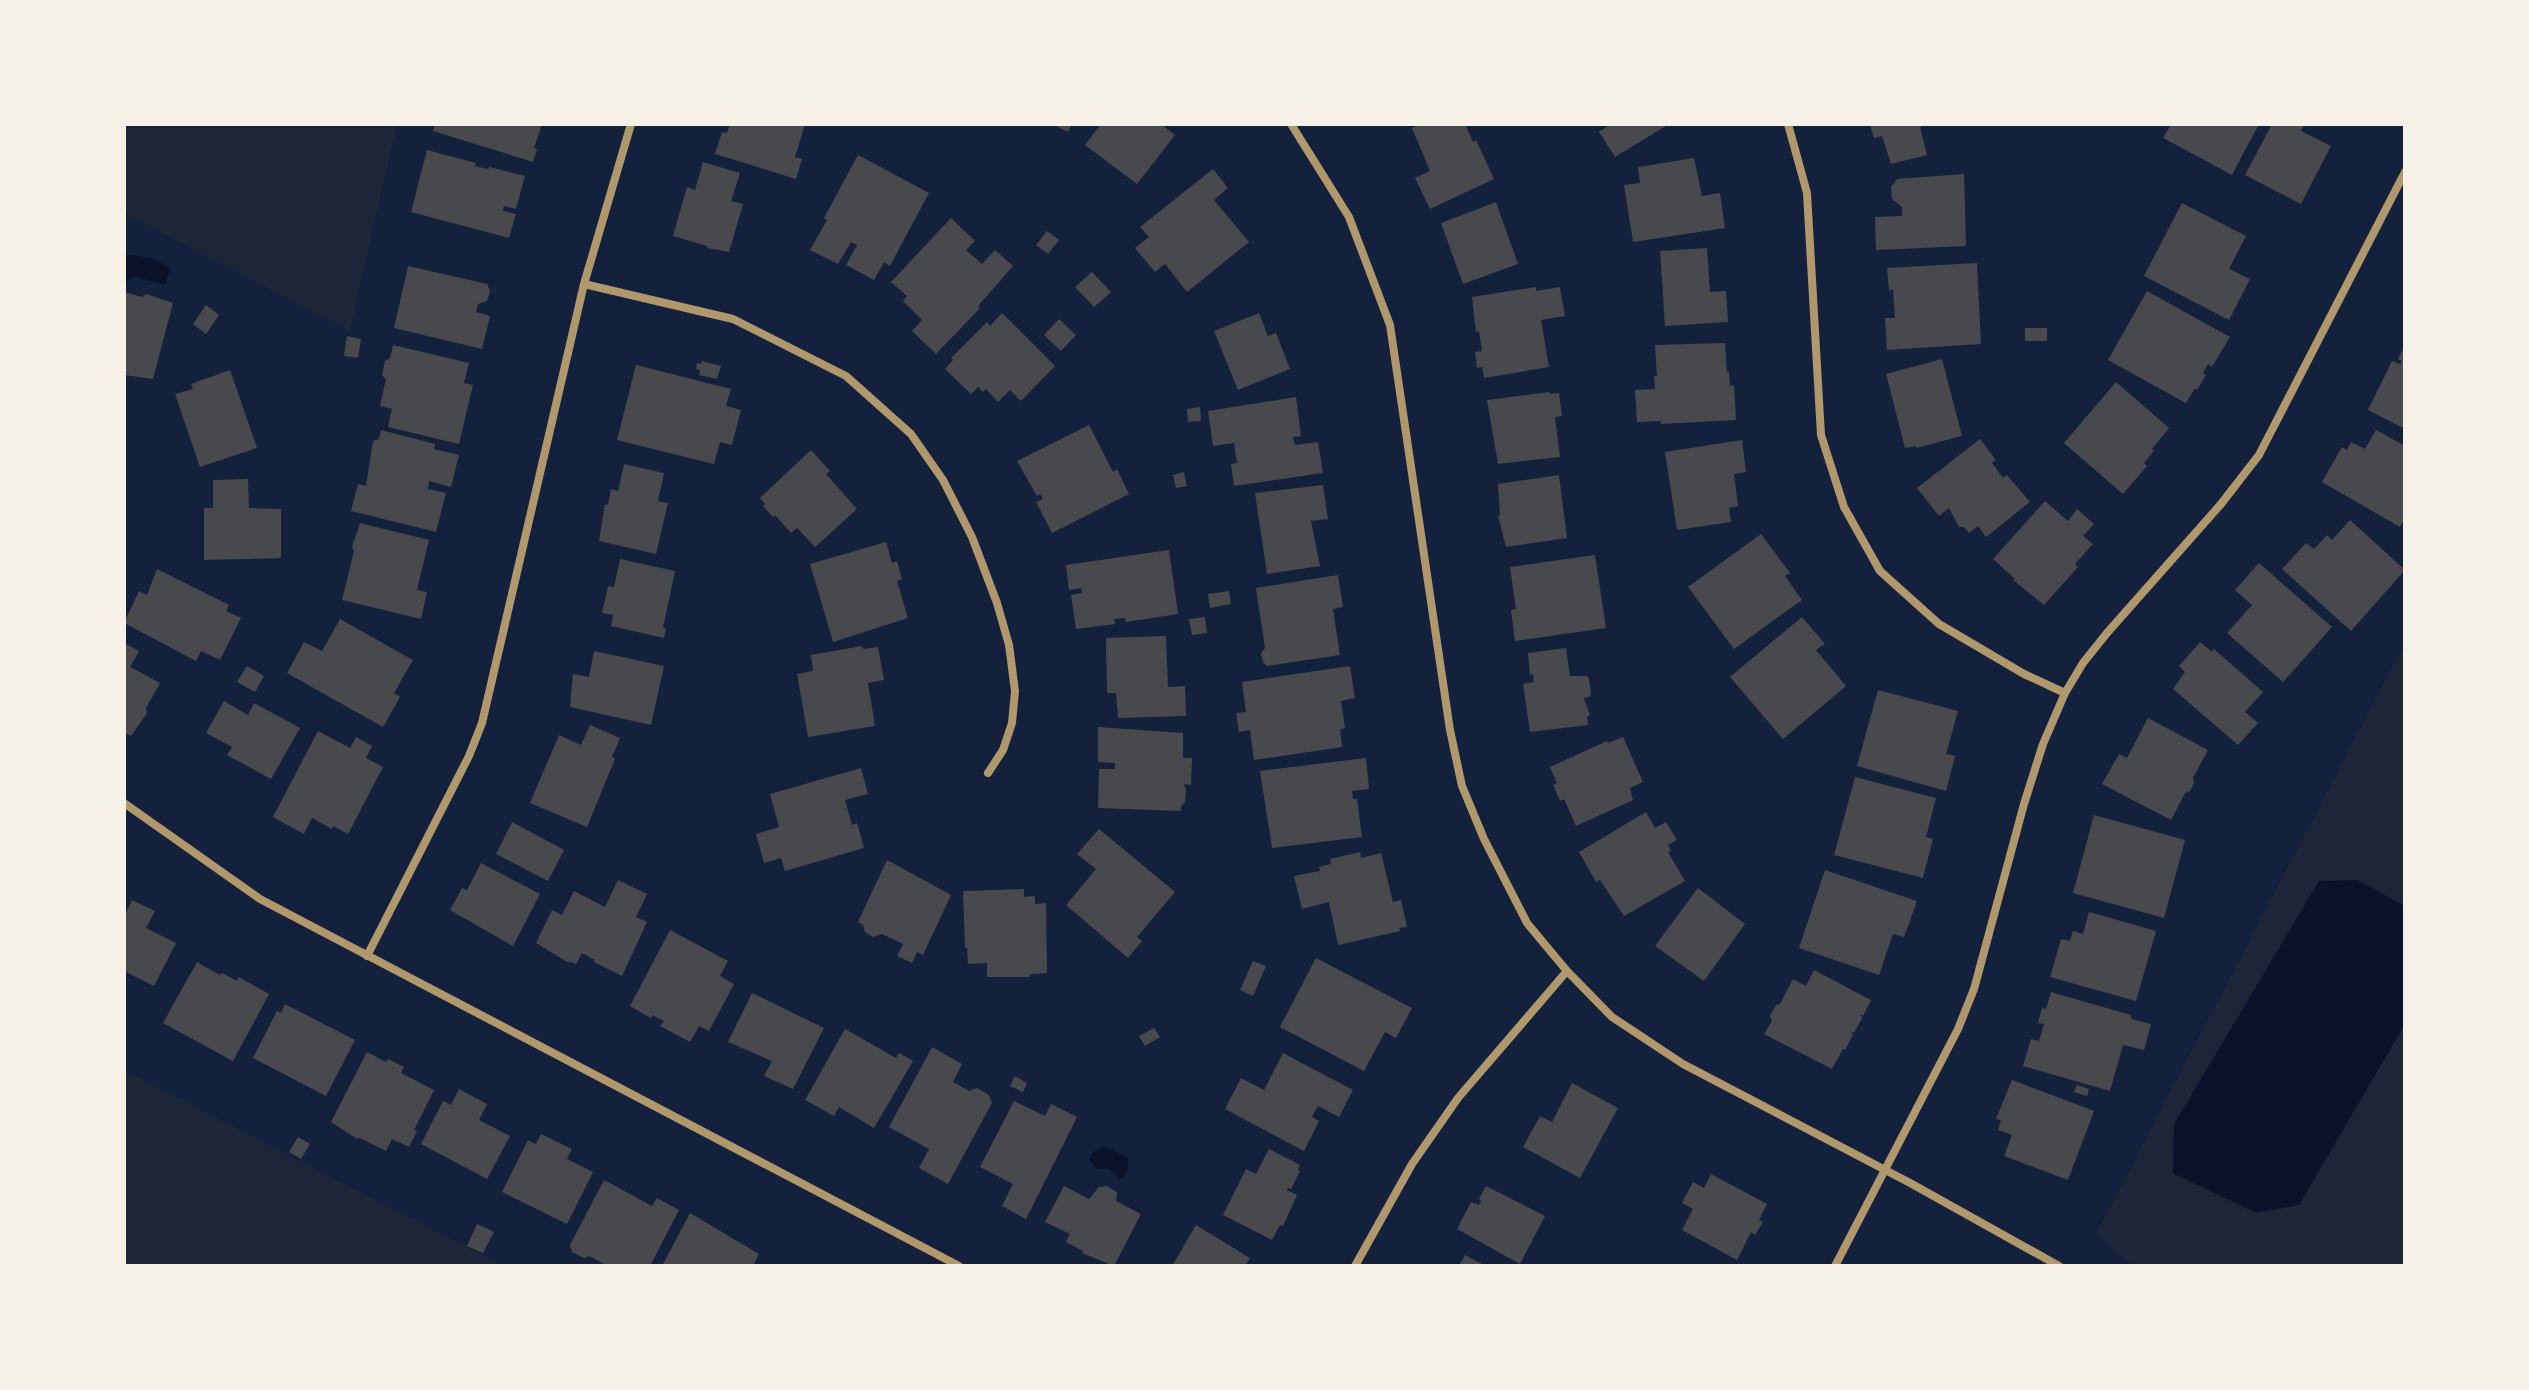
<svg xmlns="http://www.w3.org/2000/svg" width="2529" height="1390" font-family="Figtree,sans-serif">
<rect width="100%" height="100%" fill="#14213d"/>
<!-- green -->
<path fill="#1d2539" d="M124,124H397L350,331L124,213Z
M2405,643V1266H2133L2096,1234Z
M124,1070L503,1266H124Z"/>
<!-- water -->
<path fill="#0b132b" d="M124,254L151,258L170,267L166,285L136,277L126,281L124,279Z
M2358,880L2405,906V1024L2299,1205L2256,1213L2173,1173L2174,1124L2319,881Z
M1103,1146L1128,1157V1170L1124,1178H1119L1109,1169H1097L1090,1161V1155Z"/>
<!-- building -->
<path fill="#48494c" d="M435,124H542L534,148L537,149L533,162L433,131Z
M730,124H805L795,157L802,159L796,179L715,154L722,132L727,133Z
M1052,124H1072L1068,132Z
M1101,124H1161L1175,135L1137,184L1085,145Z
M1421,124H1465L1473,142L1476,140L1494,179L1430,209L1415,178L1430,171L1412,128Z
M1611,124H1669L1615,157L1599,132Z
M1870,124H1928L1920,127L1927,155L1891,164L1882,136L1874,138Z
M2171,124H2259L2232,175L2163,138Z
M2272,124H2305L2301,131L2331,146L2301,204L2245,175Z
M427,150L476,163L475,166L488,169L489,167L525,176L516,209L504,206L503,211L516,214L509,238L411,212Z
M858,155L929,193L890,266L884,262L874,280L846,265L857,245L851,242L838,264L810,250L827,220L824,218Z
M1694,158L1702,196L1720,193L1725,228L1633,242L1624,185L1640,183L1638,167Z
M703,162L740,173L731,201L743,204L729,252L707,248V246L673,236L687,187L695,190Z
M1213,169L1228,188L1214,200L1249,242L1187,292L1165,264L1155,272L1135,248L1149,237L1140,227Z
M1964,174L1966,246L1876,250L1875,217L1902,216V207L1892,199L1891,187L1897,179Z
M1496,202L1518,264L1463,284L1441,223Z
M2182,203L2246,236L2229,269L2250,279L2229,320L2144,276Z
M951,218L975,241L966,250L982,264L995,250L1013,266L978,306L980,308L936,354L912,331L922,320L903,301L907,296L891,282Z
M1047,231L1059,240L1048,254L1036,245Z
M1707,248L1710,292L1726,291L1728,322L1665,326L1660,251Z
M1977,263L1981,344L1887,350L1885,318H1895L1893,290H1889L1887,268Z
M408,266L487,284L490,291L487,301L478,304L476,312L490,316L482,349L394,328Z
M1092,272L1111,292L1094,307L1075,287Z
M1536,287V291L1560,287L1565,316L1541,320L1549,367L1484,378L1482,367L1477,368L1475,352L1482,351L1479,331L1476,332L1472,297Z
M2147,291L2230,337L2212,367L2208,364L2203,373L2206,375L2197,390L2195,388L2186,403L2108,360Z
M124,292L142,297L146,294L173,303L153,379L124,375Z
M206,305L219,315L206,334L193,324Z
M1002,313L1055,366L1021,401L1010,390L998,402L986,389L983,392L978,387L971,394L945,369L953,360L951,358L987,322L990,326Z
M1259,313L1268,336L1276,333L1290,369L1238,390L1214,331Z
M1059,319L1076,335L1061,351L1044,335Z
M2025,328H2047V341H2025Z
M347,336L361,339L358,358L344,356Z
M1725,343L1727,372H1729L1730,386L1734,385L1736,420L1661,424V421L1637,422L1635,390L1655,389L1654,376H1657L1655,345Z
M393,345L469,363L464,383L473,385L459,444L388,427L392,409L380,406L386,379L382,375L385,361L390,358Z
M2405,345V429L2368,410L2392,361L2400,364L2402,361L2398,359Z
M1942,359L1962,436L1916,448V446L1905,448L1886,374Z
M702,361L721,366L717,379L699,375L700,370L696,369L697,363L701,364Z
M636,365L731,389L726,406L741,410L732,445L720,442L714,464L617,440Z
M230,370L257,448L200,467L175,394L193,389L191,384Z
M2116,382L2169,428L2152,449L2154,451L2144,463L2147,466L2123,494L2064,443Z
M1550,392V394L1559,393L1562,416L1555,417L1560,457L1498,464L1487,400Z
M1296,397L1301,436L1293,437L1295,445L1318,442L1323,473L1234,486L1231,464L1237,463L1234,443L1213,446L1208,411Z
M1200,407L1201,421L1188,422L1187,409Z
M1089,425L1113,472L1117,469L1129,494L1052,533L1036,502L1043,499L1040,494L1037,496L1017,461Z
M381,430L435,444L434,449L459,455L451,487L429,481L428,489L446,493L436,532L351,511L358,484L366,486L373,441L379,439Z
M2376,430L2405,446V518L2400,527L2322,482L2342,447L2347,450L2351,442L2365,449Z
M1980,439L1996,460L1992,463L2003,478L2007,475L2030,502L1986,537L1978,526L1969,533L1964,527H1959L1949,508L1939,516L1917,488Z
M1742,440L1746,472L1734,474L1738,506L1729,508L1731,522L1677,530L1665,452Z
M811,450L830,471L826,474L857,509L815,547L797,528L791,533L775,515L773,517L763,506L765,504L760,498Z
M624,464L664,473L658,501L668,503L656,554L599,541L605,504L608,505L611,489L618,491Z
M1184,472L1187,486L1176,488L1173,475Z
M1559,475L1567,538L1506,547L1498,516L1500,515L1498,484Z
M248,479L249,508L281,509V558L204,560V508H213V480Z
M1323,485L1328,519L1311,521L1320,566L1267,574L1255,493Z
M2045,501L2068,521L2077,509L2094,524L2083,536L2093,544L2075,564L2078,567L2044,605L2013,580L2015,579L1993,559Z
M2350,520L2405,570L2351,631L2282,569L2306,543L2314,549L2327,535L2332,540Z
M360,523L429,540L417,590L427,592L421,619L342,600L354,551L352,547Z
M1761,534L1790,573L1785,576L1802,600L1734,649L1688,587Z
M886,542L892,563L897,561L902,579L897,581L908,618L833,642L810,564Z
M1169,550L1178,614L1126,622L1125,618L1114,619L1115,624L1076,629L1071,595L1082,593L1081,588L1069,590L1066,565Z
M1595,555L1606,628L1515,641L1511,610L1516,609L1510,567Z
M620,559L675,571L663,628L666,629L664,638L611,626L613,615L602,613L608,586L614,587Z
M2259,563L2332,627L2283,682L2227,633L2252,605L2235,590Z
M157,569L229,605L226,611L241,618L220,660L201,651L196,661L124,623L139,591L147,595Z
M1338,575L1343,607L1333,609L1340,655L1267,666L1263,662L1261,653L1265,648L1256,588Z
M1229,591L1231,604L1210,608L1208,594Z
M1205,617L1207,633L1192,635L1189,619Z
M1802,617L1825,644L1816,650L1846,686L1783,739L1730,677Z
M340,619L413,660L394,693L400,697L383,727L287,673L304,642L322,651Z
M1166,636L1168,687L1185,686L1186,716L1118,718L1116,693H1107L1106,638Z
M2200,642L2212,652L2214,649L2263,692L2245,712L2258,723L2238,745L2173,689L2185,672L2179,666Z
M124,643L139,651L130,667L160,683L146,708L147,713L131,736L124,732Z
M862,646L863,649L878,647L884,680L868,683L875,726L808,737L797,674L813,671L811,655Z
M1566,648L1570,676H1587L1589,679L1591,693L1590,697L1584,698L1590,716H1587L1588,725L1530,732L1523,684L1534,682L1533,674L1530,675L1528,653Z
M594,651L664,666L651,725L570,707L573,674L589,677Z
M247,666L264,676L255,692L237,682Z
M1350,666L1355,698L1341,701L1345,728L1340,729L1342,747L1254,760L1250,730L1239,732L1236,713L1246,712L1242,682Z
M1878,690L1958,711L1946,754L1955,756L1946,791L1857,766Z
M224,701L248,715L254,703L300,728L271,779L227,755L232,747L206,733Z
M2148,718L2208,750L2193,778L2194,783L2190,791L2185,793L2171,820L2102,784L2119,754L2127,758Z
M590,725L620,738L612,757L615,759L587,827L530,803L559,735L581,745Z
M1098,727L1183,733V758H1192L1191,785L1184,784L1186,789L1185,802L1181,806V811L1098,808L1099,769H1115V763L1098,762Z
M318,731L350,748L356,737L372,746L366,758L383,767L348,834L333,826L332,829L312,818L304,834L273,817Z
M1623,737L1643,782L1630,788L1633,800L1576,826L1564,799L1560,801L1553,785L1557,783L1550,767L1607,741L1608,743Z
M1366,758L1369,789L1352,791L1353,799H1357L1362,837L1272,848L1260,771Z
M861,768L868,794L845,800L852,825L857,823L864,848L785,871L781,858L764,863L756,834L779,827L770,794Z
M1855,777L1936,798L1926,837L1933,839L1923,878L1834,855Z
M1646,812L1655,828L1666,822L1677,840L1668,845L1671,851L1668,852L1685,881L1624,916L1600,880L1596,882L1579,852Z
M2094,815L2185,840L2164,918L2073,893Z
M512,822L564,850L548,881L496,854Z
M1099,829L1175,892L1137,937L1142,941L1128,958L1066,905L1096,869L1077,854Z
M1360,852L1361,858L1381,853L1393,902L1401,900L1407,927L1399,928L1400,931L1338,945L1329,902L1302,909L1294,876L1320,871L1319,867L1331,864L1330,859Z
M887,860L951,895L923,955L917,952L912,963L897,956L903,944L882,934L873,937L865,932L863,925L858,922Z
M481,863L540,894L513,946L450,910L462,888L467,890Z
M1825,870L1917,901L1904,937L1893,934L1879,975L1799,948Z
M618,880L647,894L636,917L647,922L622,976L594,962L595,960L582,953L576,964L569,961V963L536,943L552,910L562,915L574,891L605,907Z
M1698,888L1745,924L1704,981L1655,946Z
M1024,889V897L1035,896V904L1046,903L1047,973L1031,974L1029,977H987V963L968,964L967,948H965L963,891Z
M132,900L155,911L146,928L176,943L154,986L124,971V917Z
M2089,912L2156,931L2136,1001L2050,977L2061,939L2070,941L2073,931L2083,934Z
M670,930L728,961L720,976L734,984L709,1031L699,1026L690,1042L660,1026L664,1021L652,1015L651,1018L630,1006Z
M1316,958L1412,1008L1396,1038L1385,1032L1364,1071L1280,1027Z
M1253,961L1266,966L1253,996L1240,990Z
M197,962L220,975L222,973L237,981L239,977L269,994L233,1061L163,1023Z
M1814,970L1871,1000L1863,1016L1860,1014L1862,1018L1854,1033L1851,1031L1853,1035L1845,1050L1843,1049L1832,1069L1764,1034L1772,1021L1770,1016L1776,1005L1780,1004L1793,979L1806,986Z
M2051,992L2131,1015V1019L2151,1024L2144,1050L2123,1045L2110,1091L2023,1066L2031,1039L2039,1041L2044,1024L2038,1023L2042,1008L2046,1009Z
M752,993L824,1028L793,1089L764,1076L772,1061L728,1042Z
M285,1004L355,1040L326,1096L253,1058L277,1011L281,1013Z
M1154,1028L1160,1037L1145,1046L1139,1036Z
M845,1029L896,1058L899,1053L913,1061L874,1128L839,1107L834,1116L805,1100Z
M932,1047L962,1064L953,1082L969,1091L977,1088L989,1095L992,1103L948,1184L919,1168L929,1149L889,1127Z
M367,1052L386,1062L388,1059L404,1067L401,1073L434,1090L414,1130L417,1131L409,1147L392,1139L386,1151L360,1138L357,1139L331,1122Z
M1283,1053L1353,1090L1339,1117L1318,1106L1312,1117L1319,1121L1304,1151L1225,1109L1241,1078L1264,1090Z
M1015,1076L1027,1083L1023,1092L1010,1086Z
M2012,1080L2094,1111L2068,1180L2004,1156L2012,1135L1998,1130L2001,1120L1996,1119Z
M1572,1083L1618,1108L1580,1178L1523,1147L1540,1116L1552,1122Z
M2077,1085L2089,1089L2087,1096L2074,1092Z
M459,1089L487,1104L479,1120L510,1136L487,1179L421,1144L443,1101L451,1105Z
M1014,1101L1045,1116L1051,1104L1077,1117L1026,1219L1002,1206L1013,1184L980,1167Z
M541,1134L572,1149L567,1159L593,1172L567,1224L502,1192L528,1140L536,1144Z
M298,1137L310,1144L301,1159L289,1152Z
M1269,1149L1300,1165L1298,1170L1300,1171L1291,1189L1288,1188L1287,1190L1297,1195L1283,1226L1280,1225L1272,1240L1223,1215L1246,1169L1256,1174Z
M1711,1174L1767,1204L1759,1220L1763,1222L1755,1235L1751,1232L1737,1260L1682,1230L1693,1209L1682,1203L1693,1182L1704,1188Z
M604,1180L652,1206L657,1198L679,1210L650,1266H608L589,1256L584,1258L572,1252L570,1245Z
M1064,1186L1089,1199L1099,1187L1106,1186L1117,1192L1116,1201L1141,1214L1114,1266L1082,1253L1083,1251L1066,1242L1070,1234L1045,1222Z
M1486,1186L1545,1216L1520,1264L1457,1229L1471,1202L1479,1205L1481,1200L1479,1199Z
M690,1213L759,1254L753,1266H662Z
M477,1224L494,1232L483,1253L467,1246Z
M1196,1225L1250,1258L1245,1266H1172Z
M1465,1255L1486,1266H1459Z"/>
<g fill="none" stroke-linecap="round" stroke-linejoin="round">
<!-- minor -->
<path stroke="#b1986c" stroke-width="8" d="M1291,124L1349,217L1390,325L1450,730L1462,786L1484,839L1527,923L1567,971L1612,1017L1683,1064L1912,1184L2059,1266
M1788,124L1807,193L1821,435L1844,507L1880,571L1939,624L2024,674L2065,693
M584,284L733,319L846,376L911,434L943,480L972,537L997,603L1009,645L1015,691L1012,723L1003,750L988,773
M124,803L260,899L959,1266
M367,956L469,756L482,723L584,284L631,124
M1355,1266L1412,1164L1458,1098L1567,971
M1835,1266L1958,1029L1974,989L2024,804L2043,744L2065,693L2083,663L2107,633L2221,504L2259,455L2405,172"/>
</g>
<!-- border -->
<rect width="2529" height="1390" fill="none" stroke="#f6f1e7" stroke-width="252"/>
</svg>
